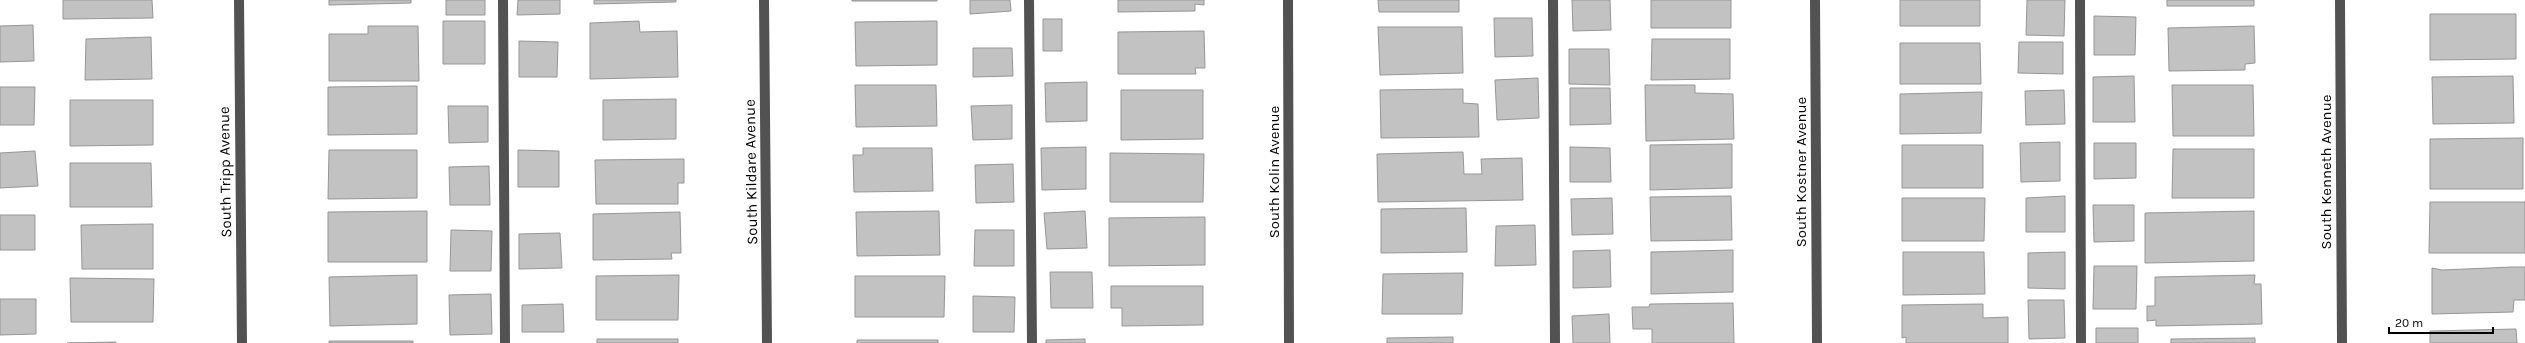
<svg xmlns="http://www.w3.org/2000/svg" width="2525" height="343" font-family="Karla,sans-serif">
<rect width="100%" height="100%" fill="#fff"/>
<!-- building -->
<path fill="#c2c2c2" stroke="#969696" d="M63,0H152L153,18L63,19Z
M329,0H411V3L329,5Z
M446,0H485V15H446Z
M518,0H560V14L517,15Z
M594,0H676V2L594,4Z
M852,0H937V1H852Z
M970,0H1010L1011,11L970,14Z
M1118,0H1204V5L1195,4V11L1118,12Z
M1378,0H1459V12H1379Z
M1572,0H1610L1611,30L1573,31Z
M1651,0H1731V28H1651Z
M1900,0H1980V26H1900Z
M2027,0H2065L2064,36L2026,35Z
M2167,0H2254V6H2167Z
M2430,14H2516V59L2430,60Z
M2094,16L2136,17L2135,55H2094Z
M1494,18H1532L1533,56L1495,57Z
M1043,19H1062V51H1043Z
M443,21H485V64H443Z
M639,21L640,32L677,31L678,77L590,79V23Z
M937,21V65L856,66L855,22Z
M33,25L34,61L0,62V26Z
M368,26H418L419,81H329V34H368Z
M2254,26L2255,63L2245,64V70L2169,71L2168,28Z
M1378,27H1462L1463,73L1380,75Z
M1204,31L1205,68H1195L1196,74H1118V32Z
M151,37L152,79L85,80L86,39Z
M1652,39H1730V79L1651,80Z
M519,41L558,42L557,77H519Z
M2019,42H2063V74L2018,73Z
M1900,43H1980L1981,84H1900Z
M973,48H1012L1013,76L973,77Z
M1569,49H1609L1610,85L1569,84Z
M2134,76L2135,122H2093V77Z
M2513,76L2514,123L2433,124L2432,77Z
M1538,78L1539,118L1497,120L1495,80Z
M1087,82V121L1046,122L1045,83Z
M855,85H936L937,126L856,127Z
M1645,85H1695V93L1733,94L1734,139L1646,141Z
M2172,85H2253L2254,136H2173Z
M417,86V134L328,135V87Z
M0,87H35L34,125H0Z
M1570,88H1610L1611,124L1570,125Z
M1463,89V103L1478,104L1479,137L1381,138L1380,90Z
M1121,90H1203V139L1121,140Z
M2064,90L2065,124L2026,125L2025,91Z
M1982,92L1981,133L1900,134V94Z
M676,99V139L603,140V100Z
M70,100H153V145L70,146Z
M1012,105V139L973,140L971,106Z
M448,106H488V142L449,143Z
M2523,138V189H2430V139Z
M2060,142V181L2021,182L2020,143Z
M2094,143H2136V178L2094,179Z
M1732,144V188L1650,190V145Z
M1902,145H1983V188H1902Z
M1086,147V189L1042,190L1041,148Z
M1570,147L1610,148L1611,182H1570Z
M863,148H932L933,191L854,192L853,155H863Z
M2173,149H2254V198H2172Z
M329,150H417V198L328,199Z
M518,150L559,151V187H518Z
M35,151L38,186L0,188V153Z
M1463,152L1464,174H1482L1481,159L1522,158L1523,200L1378,202L1377,154Z
M1110,153L1204,154L1203,202H1110Z
M684,159V183H678V204H596L595,160Z
M70,163H151L152,207H70Z
M1013,164L1014,202L976,203L975,165Z
M489,166L490,205H450L449,167Z
M1731,196L1732,240L1651,241L1650,197Z
M2065,196V232H2026V198Z
M1612,198L1613,234L1572,235L1571,199Z
M1902,198H1985L1984,241H1902Z
M2430,202H2525V253H2429Z
M2093,205H2134V241L2094,242Z
M1466,208L1467,252L1381,253V209Z
M427,211V262H328V212Z
M939,211L940,255L857,256L856,212Z
M1085,211L1087,248L1047,249L1044,213Z
M2254,211V261L2145,263V213Z
M680,212L681,253H671L672,259L593,260V214Z
M0,215H35V250H0Z
M1205,217V265L1109,266V218Z
M153,224V269H82L81,225Z
M1535,225L1536,265L1495,266L1496,226Z
M451,230L492,231L491,271H450Z
M975,230H1014V266H974Z
M560,233L562,268L519,269V234Z
M1610,250L1611,287L1573,288V251Z
M1733,250V292L1651,294V252Z
M1903,252H1984L1985,294L1903,295Z
M2065,252V289L2028,288V253Z
M2094,266H2137L2136,309H2093Z
M2512,267H2525V300H2514L2513,312L2432,314V268L2442,270Z
M1050,272H1092L1093,308H1051Z
M1463,273L1462,314H1382L1383,274Z
M417,275V324L330,326L329,277Z
M679,275L678,320H596V276Z
M2255,275L2254,284H2261L2262,324L2156,326V320L2147,321V306H2155V277Z
M855,276H945L944,317H855Z
M70,278L154,279L153,322H71Z
M1111,286H1203V325L1122,326V308H1111Z
M491,294L492,334L450,335L449,295Z
M973,296L1015,297L1014,332H973Z
M0,299H36V334L0,335Z
M2028,300H2064L2065,338L2029,339Z
M1733,303L1734,343H1652V329H1633L1632,307H1649L1650,304Z
M563,304L564,332H522V305Z
M1983,304V318L2008,317V343H1906V337L1902,338V305Z
M1609,314L1610,343H1573L1572,316Z
M2096,328H2138V343H2096Z
M2516,329L2517,343H2430V331Z
M1453,337V343H1387V338Z
M2255,338V343H2171V339Z
M597,339H678V343H597Z
M1085,339V343H1046V340Z
M857,340H938V343H857Z
M329,341H413V343H329Z
M116,342V343H67Z"/>
<g fill="none" stroke-linecap="round" stroke-linejoin="round">
<!-- minor -->
<path stroke="#525252" stroke-width="10" d="M239,0L242,343
M503,0L505,343
M764,0L767,343
M1029,0L1032,343
M1288,0L1289,343
M1553,0L1555,343
M1815,0L1817,343
M2080,0L2081,343
M2340,0L2342,343"/>
</g>
<g text-anchor="middle" dominant-baseline="central" stroke-width="3" stroke-linejoin="round" paint-order="stroke">
<!-- street labels -->
<g font-size="15" fill="#000" stroke="#fff">
<text transform="translate(225 172) rotate(-91)">South Tripp Avenue</text>
<text transform="translate(751 172) rotate(-91)">South Kildare Avenue</text>
<text transform="translate(1274 172) rotate(-90)">South Kolin Avenue</text>
<text transform="translate(1801 172) rotate(-90)">South Kostner Avenue</text>
<text transform="translate(2326 172) rotate(-90)">South Kenneth Avenue</text>
</g>
</g>
<!-- scale -->
<path d="M2389 327v6h104v-6" fill="none" stroke="#000000" stroke-width="2"/>
<text x="2395" y="327" font-size="12" fill="#000000" stroke="#ffffff" stroke-width="3" paint-order="stroke">20 m</text>
</svg>
